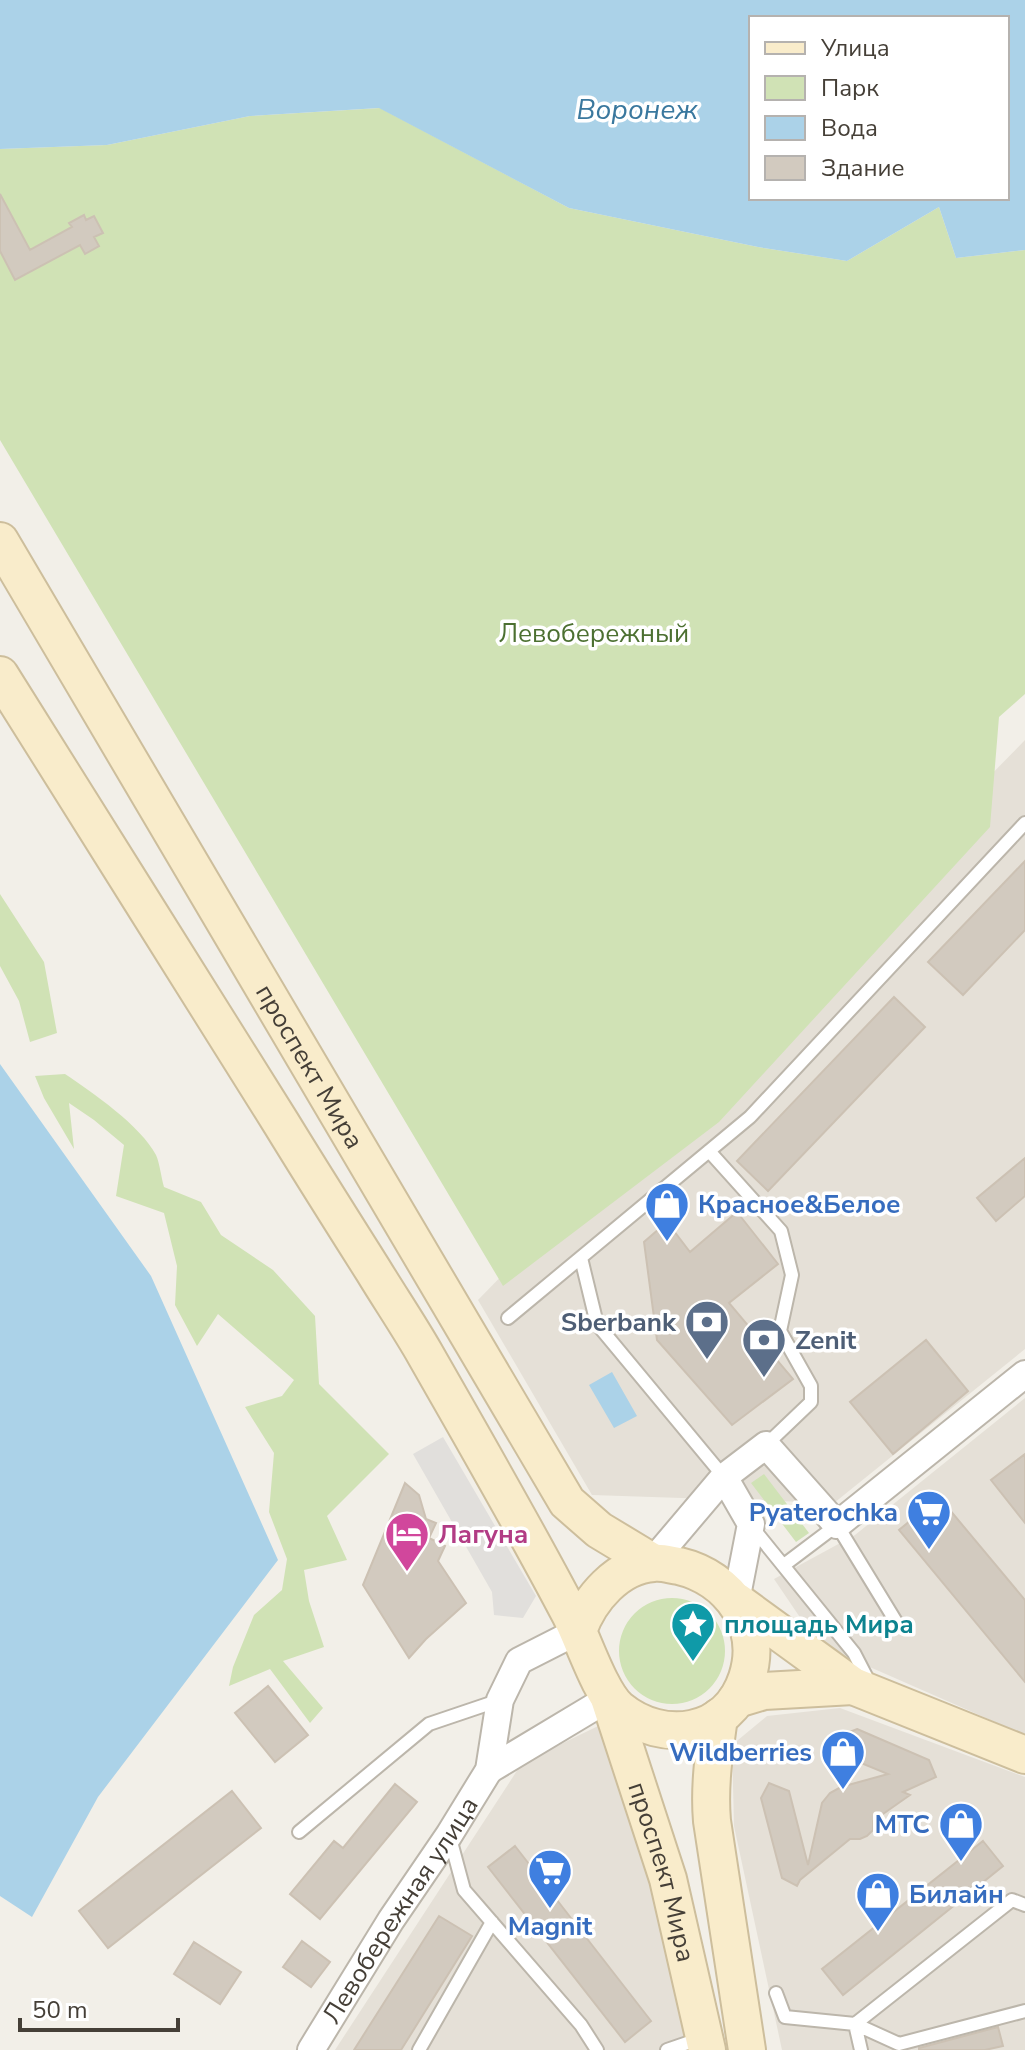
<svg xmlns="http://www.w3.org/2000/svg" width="1025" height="2050" font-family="'Nunito Sans',sans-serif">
<rect width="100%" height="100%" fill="#f2efe8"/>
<!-- residential -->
<path fill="#e5e0d7" d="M1025,740V1349L834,1503L592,1495L478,1300Z
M1025,1398V1735L856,1661L816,1641L774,1579L855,1535Z
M840,1708L1025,1777V2050H782L734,1826L732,1745L767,1716Z
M627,1712L712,2050H335L522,1763Z"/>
<!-- green -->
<path fill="#d0e2b5" d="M380,108L569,208L758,247L847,261L939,207L956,258L1025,250V694L999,717L990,827L719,1122L503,1286L0,440V149L107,145L250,116Z
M0,894L44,962L57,1033L30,1042L19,1001L0,966Z
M65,1074C92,1092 141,1126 156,1155C160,1164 161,1177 164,1187L201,1202L221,1235L273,1270L315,1316L319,1384L389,1454L327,1516L347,1560L304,1570L309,1601L324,1647L283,1661L323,1708L310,1723L270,1669L229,1686L233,1667L254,1615L282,1590L287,1559L269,1512L274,1453L245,1407L282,1396L294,1380L218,1314L197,1346L175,1305L177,1266L164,1213L116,1196L124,1145L94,1120L69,1103L74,1149L44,1098L35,1076Z
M764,1474L809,1533L796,1542L751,1483Z
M619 1651a53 53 0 1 1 106 0a53 53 0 1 1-106 0Z"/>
<!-- parking -->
<path fill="#e1dfdc" d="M443,1437L536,1596L523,1618L494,1615L492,1592L413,1454Z"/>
<!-- water -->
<path fill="#abd2e8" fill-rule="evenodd" d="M0,0H1025V250L956,258L939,207L847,261L758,247L569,208L379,108L250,116L107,145L0,149ZM751,18H1007V198H751Z
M0,1064L151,1276L278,1560L98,1797L32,1917L0,1896Z
M612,1372L637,1416L614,1428L589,1385Z"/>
<!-- building -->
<path fill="#d2cabf" stroke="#ccc1b3" stroke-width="2" d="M0,194L30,250L72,227L69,223L84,215L86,220L94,216L103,233L94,237L99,246L85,254L80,245L15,280L0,251Z
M1025,861V930L963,995L928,962Z
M894,997L925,1027L768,1191L737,1161Z
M1025,1158V1196L996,1221L977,1198Z
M737,1212L778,1264L729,1303L793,1379L732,1425L657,1340L644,1242L667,1222L690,1252Z
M926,1340L968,1391L893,1454L850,1402Z
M1025,1454V1523L991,1480Z
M405,1483L419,1495L426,1519L436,1523L429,1538L445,1546L438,1561L466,1603L426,1639L409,1658L363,1585Z
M939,1497L1025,1600V1682L899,1530Z
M268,1686L308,1735L275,1762L235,1713Z
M857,1729L929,1760L936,1777L903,1792L910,1795L873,1821V1830L867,1836L860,1839H850L800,1880L797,1886L782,1878L761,1798L769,1783L789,1791L808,1865L822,1803L830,1793L841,1787L888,1774L844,1756L839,1736Z
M395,1784L417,1802L320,1919L290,1894L334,1841L343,1848Z
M232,1791L261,1828L108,1948L79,1911Z
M983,1841L1003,1866L843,1995L822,1969Z
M515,1846L651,2021L625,2042L488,1867Z
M439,1916L472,1936L401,2050H354Z
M302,1941L330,1962L311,1987L283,1967Z
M194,1942L241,1972L220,2004L174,1974Z
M998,2027L1003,2046L985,2050H919V2048Z"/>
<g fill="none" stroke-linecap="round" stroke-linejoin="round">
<!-- service casing -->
<g stroke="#bcb6ab" stroke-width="16">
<path id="service" d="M709,1151L781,1231L792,1275L780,1331L811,1386V1402L766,1445
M581,1258L597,1324L724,1477
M508,1318L750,1117L1025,823
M752,1527L854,1653L870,1684
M784,1565L837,1525L898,1625
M299,1832L429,1724L500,1700
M450,1838L464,1890L581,2025L597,2050
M776,1993L785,2017L855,2024L899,2044L1025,2011
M419,2050L492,1922
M667,2050L702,2038
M861,2050L855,2024L1012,1900L1025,1905"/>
</g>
<!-- minor casing -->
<g stroke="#bcb6ab" stroke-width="30">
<g id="minor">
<path d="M652,1562L724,1477"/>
<path d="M736,1601L751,1524L724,1477L766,1445L837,1525L1025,1374"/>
<path d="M489,1770L609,1698"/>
<path id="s1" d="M311,2050L391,1920L449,1835L489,1770L500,1700L519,1661L578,1631"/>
</g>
</g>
<!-- secondary casing -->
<g stroke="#cdbe9c" stroke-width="40">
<g id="secondary">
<path id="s2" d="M0,541L567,1502L599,1530L652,1562"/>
<path d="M0,675C94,824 187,974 281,1123C311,1172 342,1221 373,1270C390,1298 409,1326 425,1354C474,1440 524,1526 570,1614C583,1639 600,1693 619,1709C663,1745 728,1736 747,1678C764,1626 730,1578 679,1566C671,1565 662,1562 654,1563C618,1565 589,1599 578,1631"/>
<path d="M736,1601L853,1686L1025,1755"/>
<path id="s3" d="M609,1698L668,1879L707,2050"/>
<path d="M737,1699L764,1691L853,1686"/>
<path d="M719,1717C714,1753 709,1786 712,1821L747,2050"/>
</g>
</g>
<!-- service -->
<use href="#service" stroke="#fff" stroke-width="12"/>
<!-- minor -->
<use href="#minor" stroke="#fff" stroke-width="26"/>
<!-- secondary -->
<use href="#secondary" stroke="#f9eccb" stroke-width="36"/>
</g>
<!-- icons -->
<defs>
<g id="shop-pin" transform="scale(2.3)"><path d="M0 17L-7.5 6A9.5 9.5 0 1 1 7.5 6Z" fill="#3f7fe0" stroke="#fff"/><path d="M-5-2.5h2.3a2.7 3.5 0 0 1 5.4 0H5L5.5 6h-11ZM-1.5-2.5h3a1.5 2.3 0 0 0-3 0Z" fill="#fff"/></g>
<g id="bank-pin" transform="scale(2.3)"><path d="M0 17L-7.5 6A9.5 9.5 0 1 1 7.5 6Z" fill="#5c6f8a" stroke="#fff"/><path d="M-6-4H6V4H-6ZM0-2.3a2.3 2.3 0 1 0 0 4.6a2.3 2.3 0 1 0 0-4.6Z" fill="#fff"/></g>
<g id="supermarket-pin" transform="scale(2.3)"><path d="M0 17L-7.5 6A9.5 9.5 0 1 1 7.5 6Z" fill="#3f7fe0" stroke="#fff"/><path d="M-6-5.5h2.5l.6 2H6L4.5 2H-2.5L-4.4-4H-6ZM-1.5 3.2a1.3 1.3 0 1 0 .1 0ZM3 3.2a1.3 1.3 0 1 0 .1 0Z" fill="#fff"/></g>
<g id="hotel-pin" transform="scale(2.3)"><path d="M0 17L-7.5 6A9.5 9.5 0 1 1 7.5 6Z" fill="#d1479c" stroke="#fff"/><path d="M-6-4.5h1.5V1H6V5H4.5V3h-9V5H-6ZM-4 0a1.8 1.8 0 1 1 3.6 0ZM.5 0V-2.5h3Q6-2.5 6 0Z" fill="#fff"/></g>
<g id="sight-pin" transform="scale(2.3)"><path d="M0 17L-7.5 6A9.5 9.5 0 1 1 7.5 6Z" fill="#0f9aa8" stroke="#fff"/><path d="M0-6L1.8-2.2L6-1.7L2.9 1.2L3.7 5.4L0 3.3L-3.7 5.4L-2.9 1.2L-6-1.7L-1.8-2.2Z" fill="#fff"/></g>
</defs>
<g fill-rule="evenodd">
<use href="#shop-pin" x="667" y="1204"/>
<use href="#bank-pin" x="707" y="1322"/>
<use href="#bank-pin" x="764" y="1340"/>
<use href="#supermarket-pin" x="929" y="1512"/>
<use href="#hotel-pin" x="407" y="1534"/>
<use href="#sight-pin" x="693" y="1624"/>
<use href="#shop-pin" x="843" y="1752"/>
<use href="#shop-pin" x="961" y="1824"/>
<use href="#supermarket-pin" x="550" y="1871"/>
<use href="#shop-pin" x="878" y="1894"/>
</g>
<g text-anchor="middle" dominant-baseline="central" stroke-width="7" stroke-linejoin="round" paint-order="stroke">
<!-- park labels -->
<g font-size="26" fill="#4c7031" stroke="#fff">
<text x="594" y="633">Левобережный</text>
</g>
<!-- street labels -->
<g font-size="26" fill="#453f37" stroke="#fff">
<text stroke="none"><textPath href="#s2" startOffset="610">проспект Мира</textPath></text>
<text stroke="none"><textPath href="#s3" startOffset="182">проспект Мира</textPath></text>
<text stroke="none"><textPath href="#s1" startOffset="166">Левобережная улица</textPath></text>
</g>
<!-- shop labels -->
<g font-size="26" font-weight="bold" fill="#366cbe" stroke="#fff" text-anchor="end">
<text x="698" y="1204" text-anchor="start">Красное&amp;Белое</text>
<text x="898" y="1512">Pyaterochka</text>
<text x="812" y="1752">Wildberries</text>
<text x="930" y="1824">МТС</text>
<text x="909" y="1894" text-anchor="start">Билайн</text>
<text x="550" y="1926" text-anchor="middle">Magnit</text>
</g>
<!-- service labels -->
<g font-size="26" font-weight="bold" fill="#4e5e75" stroke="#fff" text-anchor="end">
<text x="676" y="1322">Sberbank</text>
<text x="795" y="1340" text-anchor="start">Zenit</text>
</g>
<!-- hotel labels -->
<g font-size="26" font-weight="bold" fill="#b23c85" stroke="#fff" text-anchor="start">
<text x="438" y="1534">Лагуна</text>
</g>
<!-- culture labels -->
<g font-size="26" font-weight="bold" fill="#0d838f" stroke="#fff" text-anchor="start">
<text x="724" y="1624">площадь Мира</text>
</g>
<!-- water labels -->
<g font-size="28" font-style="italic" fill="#3a789e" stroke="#fff">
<text x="637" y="110">Воронеж</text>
</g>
</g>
<!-- legend -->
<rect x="749" y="16" width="260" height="184" fill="#ffffff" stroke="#b5b2af" stroke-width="2"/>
<rect x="765" y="42" width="40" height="12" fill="#f9eccb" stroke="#b5b2af" stroke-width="2"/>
<text x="821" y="56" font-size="24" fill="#453f37">Улица</text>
<rect x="765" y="76" width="40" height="24" fill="#d0e2b5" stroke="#b5b2af" stroke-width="2"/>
<text x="821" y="96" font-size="24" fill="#453f37">Парк</text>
<rect x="765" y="116" width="40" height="24" fill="#abd2e8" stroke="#b5b2af" stroke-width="2"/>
<text x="821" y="136" font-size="24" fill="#453f37">Вода</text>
<rect x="765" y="156" width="40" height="24" fill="#d2cabf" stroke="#b5b2af" stroke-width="2"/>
<text x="821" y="176" font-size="24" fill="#453f37">Здание</text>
<!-- scale -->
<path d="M20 2018v12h158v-12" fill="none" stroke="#453f37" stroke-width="4"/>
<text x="32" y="2018" font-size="24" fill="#453f37" stroke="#ffffff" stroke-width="6" paint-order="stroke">50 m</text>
</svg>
